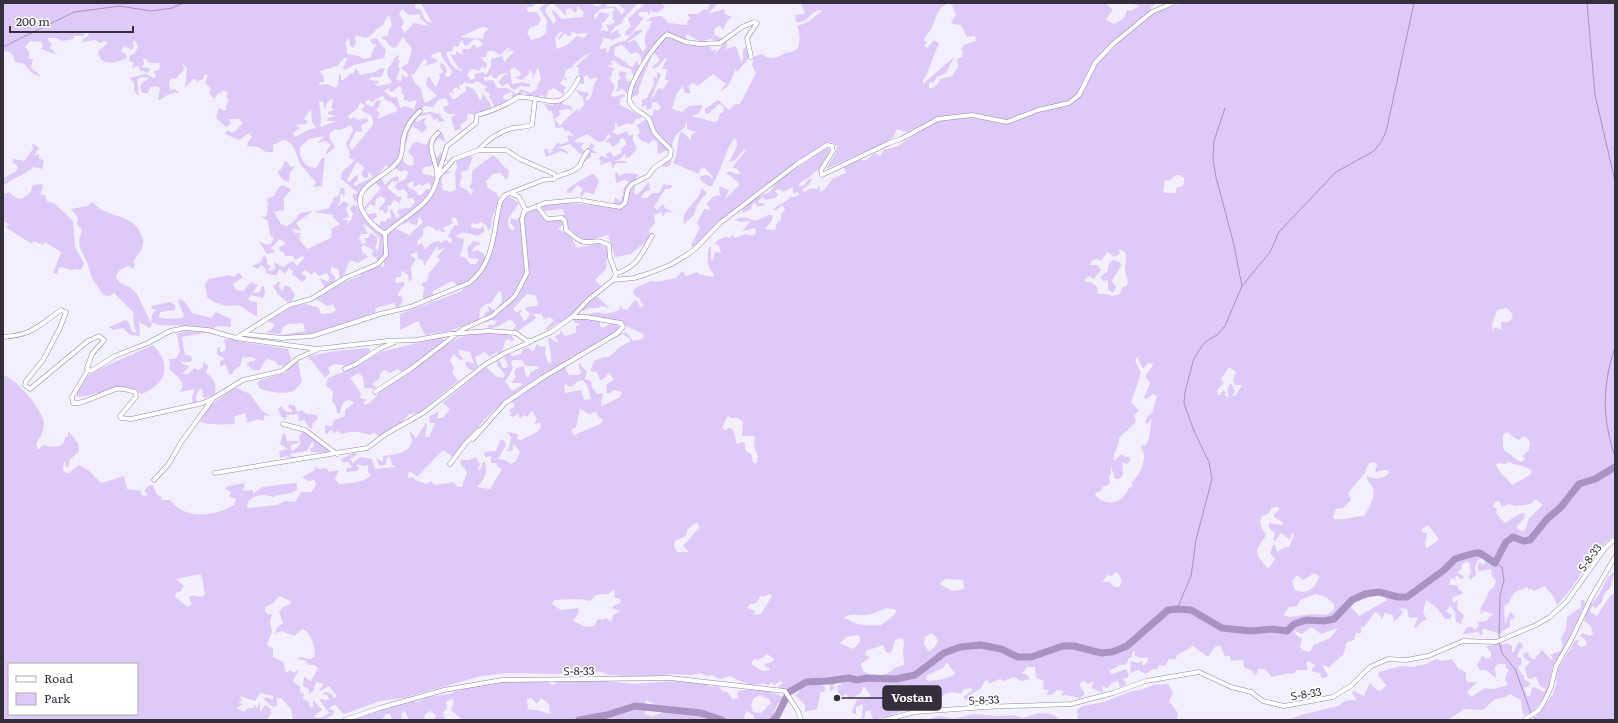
<svg xmlns="http://www.w3.org/2000/svg" width="1618" height="723" font-family="Literata,'Noto Sans Armenian',serif">
<rect width="100%" height="100%" fill="#f4effc"/>
<!-- green -->
<path fill="#ddcaf9" fill-rule="evenodd" d="M3,3H416L415,8L421,10C423,15 424,22 432,23L421,3H534L533,7H527V10L529,12H537L541,19L538,25L531,27L527,32L531,40L541,37L546,33L547,20L539,8L544,5L551,3L546,8L545,12L554,24L556,20L552,11L553,10L562,19L582,17L584,13L578,6L576,13L570,8L566,10V16L553,3H592L594,6H600L602,3H609L606,5L607,7L615,6L622,15L625,10L617,3H638L624,18L622,23L616,26L609,34L620,29L618,32L621,36L613,40L604,38L599,49L606,48L607,54L611,46L618,42L625,41L635,31L641,30L643,31L626,43L635,40L643,52L646,48C644,41 644,32 650,28V24L653,21H647L651,17L662,16L668,23L687,25V22L690,18L687,14H698L704,9L707,10L711,3H718L708,14L724,9L725,14L732,17L728,20L723,30L720,26L715,28L714,35L723,39L722,41L718,42L711,39C696,44 699,39 686,34V40L671,34C682,47 696,45 710,46L712,51L716,49L715,54L725,42H727L726,49L736,46L741,61L743,59V50L746,47L749,58L737,72L736,69C731,78 731,87 720,91L726,84L713,74L698,86L693,83L688,86L691,93H685L683,86L677,93L672,109L682,112L689,106L701,105L702,107L699,113L692,116L715,122L718,120L720,114L724,111L723,106L719,104L708,114L705,113V109L718,100L729,110L735,104H740L756,73L752,65L754,57L761,54C773,61 774,58 786,53C789,52 793,52 796,50C801,44 800,33 797,26L808,22L822,11L820,10C810,11 808,24 796,22L795,15L805,14L801,3H948C934,12 938,15 932,27C930,33 925,35 924,41L927,42L924,46L927,48L934,40L939,43L926,76L923,80V84L954,57L946,73L937,77L934,82L929,83V88H932L938,84L940,79L952,76L958,67L957,59L962,57L963,52L961,49L964,45L976,41L975,36L967,37L961,25L953,24L951,22L956,15L951,3H1106L1113,10L1108,16L1106,20L1114,24L1124,18L1127,10L1131,11L1139,6L1130,3H1157L1151,7V11C1145,18 1133,23 1130,31L1145,21L1153,12L1183,3H1615V535C1591,553 1578,584 1557,605L1553,596L1545,586L1534,591L1530,588L1528,591V587C1515,593 1515,588 1509,603L1504,606L1505,622L1507,623L1506,619L1511,612L1515,618L1510,620V627L1502,631L1501,635L1495,632L1484,629L1482,630V636L1478,632L1463,634L1467,627H1472L1475,630L1479,625L1477,622L1486,621L1490,616L1494,615L1485,611L1481,614C1478,606 1487,601 1489,591L1494,587L1496,581L1492,576L1491,569L1478,571V564L1480,562L1483,565L1487,559L1486,557L1478,560L1475,567L1476,575L1471,579L1468,577L1471,573L1469,562L1463,563L1461,569L1457,573L1462,575L1464,578L1461,579L1456,575L1455,580L1451,578L1449,585H1457L1459,590L1463,592L1462,594L1453,597L1452,600L1454,603L1458,600L1457,609L1464,615L1461,624L1456,622L1455,612L1450,605L1448,610L1445,611L1452,615L1450,619H1445L1437,608L1426,600L1423,612L1427,620L1423,621L1415,628L1414,627L1418,617L1410,618L1408,614L1407,609L1400,608L1403,613L1394,622L1393,615L1385,613L1382,619L1379,614L1375,612L1365,626L1361,627V633H1356L1354,640L1347,642L1343,655L1329,667L1322,665L1328,676L1324,678L1321,677L1320,673L1312,671V668L1316,666L1309,661L1306,663L1308,670H1297L1293,674L1288,673L1272,677C1266,671 1266,668 1258,669L1257,673L1255,675L1252,671L1244,667L1243,660L1231,661L1230,656H1225L1220,646L1215,647L1208,657L1193,646L1177,655L1176,659H1169L1165,666L1159,665L1158,669H1153L1146,674L1138,670L1130,673L1131,661L1138,663L1142,661L1143,666L1148,661V657L1143,658L1135,656V651H1133L1132,657L1128,659V662L1125,665H1120L1109,671L1112,674L1126,669L1129,675L1127,678L1123,679L1126,682V685L1120,687L1118,681L1113,682L1107,688L1102,686L1103,693L1091,688L1094,681L1088,684L1084,681L1079,684L1085,694L1080,698L1066,695L1063,696L1061,694L1064,691L1057,690L1052,695H1046L1049,690L1043,689L1044,681L1036,678L1035,667H1026L1025,670L1021,674H1026L1030,679L1021,681L1014,677L1004,681L1000,679L988,684L989,680L985,681L980,689L970,695L968,701L963,697L973,690L971,688L964,689L961,694C953,691 947,692 941,697L942,702L937,707H933L930,705L926,707L925,700L922,701L919,708C903,708 890,717 873,720L870,710L865,712V718L862,719L863,704L856,707V714H853L852,711L857,700L871,697L864,686L861,693L850,699L846,694L841,697L838,694L837,686L842,685L840,680L833,686L836,688L830,691V686L824,682L822,685L825,687V691L819,693L820,696L817,709L805,712V705L795,695L799,693V690L793,694L785,690L780,691L778,687L783,683L781,681L774,685L772,682L768,685L763,683C752,688 740,681 730,676L719,679L712,675L707,676L700,673L691,675L671,674L645,679H629L617,675H610L601,672L583,670L573,673L555,674L507,673L481,676L404,698L380,701L344,714L335,705L329,708L334,711L333,715L323,720H293L291,709L281,698H277V706L273,707L263,699L266,697L273,700V696L260,693L255,701L240,696L242,701L238,703L243,704L237,708L244,712L248,708H253L255,705L257,708L260,702V712L265,705L271,709V714L266,720H3V375C15,377 44,411 44,424C44,432 40,437 36,444L38,450L43,445C51,447 64,450 65,437H68V431L78,443L79,452L70,459L68,467H66L65,461L64,463L63,470L66,473H69L79,465L88,470L101,483L124,476L127,489L141,491V494L144,496L148,495L144,491L148,486L153,485L157,495L161,496L162,500H170C186,521 215,516 234,505L236,499L229,496L231,492L226,489V487L243,483L245,485L242,491L253,490V494L262,487L295,483L297,484V490C291,495 281,493 273,497C264,494 251,494 247,504L248,508L277,505L285,501L295,502L301,492H311L316,485L315,480L308,481L302,477L315,470L314,466L319,469L326,468L329,472L339,470L335,479L339,484C349,483 364,483 371,475L368,472V465L363,466L356,464L359,469L357,471L346,472L347,468H351L352,467L348,462H342L341,459L354,453L358,454L350,459L353,463L360,457L372,459L375,469L396,467L392,465L390,457L387,458L385,465L379,466L376,458L383,462V456C392,455 411,454 412,440C412,437 409,435 410,431L416,438L426,423L427,424L425,437H429L435,423H430L429,417L439,411L437,419L444,417L450,409L442,403L486,367L496,376L503,378L505,374L497,365V361L499,360L503,368H506L508,365L504,358L508,353L512,356L521,354L522,350L527,347L533,352L537,344L541,347L544,346L546,347L545,354L548,362L551,363V355L548,339L550,338L559,344L555,336L560,334V330L565,336L576,333V326L580,324L575,323L571,317C567,321 563,320 558,323C553,325 552,329 546,330L545,329L554,320L549,317L545,320L541,314H534L533,315L536,317L535,319L518,331L513,330L516,325L510,319L499,326L489,329L488,325H494L497,321L491,320L485,323L484,313L489,311L488,306L496,312L499,311V305L502,302L501,292L499,291L491,303L486,304L480,309L479,324L476,321L450,331L425,335L418,321L400,330V314L462,291C469,278 477,287 480,271L459,289L456,284L452,281L433,291V298L427,300L423,298V292L425,288L421,284L427,281L429,273L440,260L437,257L444,248L439,250L437,246L424,266L423,260L418,259L417,252L411,254V256L416,259L411,267L412,279L409,282L408,275L403,271L401,272V277H397L395,280L396,283L404,282L405,284L398,293V296H401L403,299L401,304L397,308L394,303L375,308L376,312L312,334L283,337L282,335L305,331L303,323L288,324L282,328L281,334L265,333L271,330L275,324L266,321L287,308L299,305L306,304L319,308L321,314L332,313L336,310L333,304L327,306L316,299L344,282L360,276L361,273L379,265L384,267V258L377,261L376,258L372,256L373,250L364,245L361,247L363,253L366,254L368,257L358,263L353,261L349,262L345,273L340,279L338,269L331,267V272L335,277V281L326,290L320,278L329,282V277L327,273L319,276L314,271L312,275L305,270L301,274L306,276V279L302,282L295,276L292,275L293,271L289,268L285,274L279,269L277,275H273L266,273L265,268L261,265L258,269L252,266L261,262L264,255L267,258V264L271,266L268,270L270,271L275,269L274,262L283,267L293,261L297,266L305,257L302,256L295,260L293,256H285L284,252L280,251L279,247L286,244L280,239L271,248L275,252L267,254L259,241L267,245L271,243L274,238L270,235L268,221L260,216L266,217L268,209L267,206L269,205L267,201L268,198L274,196C279,188 280,181 291,190L283,199L284,200V210L274,212L281,224L287,226L294,221L300,213L313,211L296,223L301,230L292,229L295,233H301L299,239L307,249L331,238L332,235L331,229L340,224L333,217L334,215L314,212L329,208L335,196L338,197L341,187L345,189L344,198L343,194H340V202L336,208L344,201L349,204L346,209L349,217L342,219L343,220H348L346,225L351,220L353,214L350,209L351,206L356,205L362,214L366,216L363,209L381,188L375,183L355,202L352,195L358,193L341,179L342,172L355,160L349,158L350,153L346,144L353,130L351,125L340,130L335,129L330,133L329,137L335,147L326,155L325,154L331,144L324,141L318,143L324,136L309,139L300,147C298,154 303,164 310,167L316,168L322,158H325L322,186L313,187L316,182C313,179 303,168 301,165C296,156 295,141 283,140L273,145V152H266L258,147L247,146L249,140L252,138L249,133L239,140L225,134L227,130L233,133L243,123L239,119H229L231,124L226,127L216,118L219,107L222,110H226V105L229,101L226,96L228,93L223,90L221,94L219,92L214,99L209,93L211,89L205,83L208,75L205,74L203,79L198,81V83L195,79H193L185,88L187,68L181,62L185,69L175,79L172,78L169,82L170,90L175,89L179,93C172,92 165,96 160,100L158,99L160,88L156,86L150,88L148,93H142L140,87L143,82L150,78L142,77L137,79L139,94L138,96L134,90V83L130,78L145,74L155,78L156,76L153,71L159,70L160,66L159,63H149L146,59H143L144,64L142,67L150,68L148,73L140,70L138,66L132,68L134,63L129,61L130,56L135,53L138,46L135,41L132,42L134,46L132,50L124,46L121,51L126,54L127,58C117,64 98,66 98,51L107,44V42L105,41L100,43L95,40L83,42L82,40L89,35L87,31L83,36H74L73,39L63,41L56,38H48L49,42L52,43L50,48L58,55L41,49L43,46L41,41L35,42L30,41L25,47L29,52V59H33L31,68L41,76C34,77 29,69 24,64L15,62L13,55L10,52L3,51ZM612,8L615,10L612,12L613,16L612,19L614,20L615,22L610,25L606,24L608,30L607,32L605,30L600,31L603,27L601,24L605,21L610,14L600,12L595,20L594,15L601,9ZM402,9L409,15L420,14V18L429,26L414,23L405,33L401,28L404,22L399,14ZM388,15L390,17L392,26L389,29L388,36H383L382,39L386,40L388,44L393,48L397,46L403,37L412,49L408,63L401,68L408,74V76L405,78L403,73L401,81L396,79L400,69L398,66L400,62L398,59L399,56L397,55L387,70L388,77L392,81L390,84L377,86L374,83L377,84L379,81L369,80L371,77H381L385,69L381,68L375,72L360,75L356,68L353,74L351,73L343,80H341V75L339,73L338,85L336,88L327,84L319,85L320,82H324V77L320,71L337,66L345,57L347,59L343,68L345,70L354,65L384,58L386,50L376,38L370,40L372,44L377,45L374,48L370,58L363,59L359,56L347,54V49L345,43L349,38L350,45L353,48L356,44L355,36C359,35 364,39 368,37C374,34 376,28 383,25ZM482,27H485L489,29L484,33L483,39L460,37ZM561,31L562,33L558,38L559,40L565,33L570,37L572,31L577,34L588,33L584,38L577,36L567,45L557,49L555,38ZM474,39L479,40L483,45L476,48L475,44L469,49H462L463,55L456,51V55L450,54L458,68L463,70L461,71C453,69 448,60 446,52L452,51L454,46L458,47L462,40L464,45L467,46ZM622,45L631,54L637,52L641,57V62H644V66L638,65L637,60L633,67L629,66L627,63L614,55L615,47ZM509,47L510,48L506,52L512,50L514,52L504,62L502,56L491,59V66L486,75L483,72L475,74L474,79L471,80L467,75L470,70L473,69L479,71L483,65H484L483,68H486L487,64L480,57H486L488,51H494L500,55ZM649,51H653L660,60L652,67L653,69L658,67L665,58H667L662,69H667L665,79L669,81L663,89L659,88L655,93V95L651,99L661,74L657,72V78L653,77L654,83L647,98L642,100V107L646,105L647,110L652,108V103L656,102L661,107L658,111L654,109L653,115L637,125L640,133L637,135L642,141L646,142L649,144L653,140L657,141L658,154L668,150V155L662,165L663,167H667L671,164C673,146 669,139 685,127L687,120V129L697,132L691,135V140L681,131C676,142 679,153 673,163L699,174L700,169L704,167L713,177L712,179L708,175L701,176L700,178L701,181L709,186H712C721,170 725,152 734,138L737,141C738,150 731,154 730,162L735,160L744,150H746L732,168H736L741,174H736L730,171L726,173L738,182L739,185L725,199L729,190L719,186L720,195L714,196L706,204L711,210L704,209L697,223L700,228L691,245L692,247L697,245L720,222L766,185L825,144L831,142L837,146L836,153L826,169L883,144L893,138L897,129L909,133L913,129L916,131L923,125L939,117L944,119L927,126L898,146L884,150L880,156L875,153L866,160H859L844,167L846,173L833,178L824,190L818,192L820,189L819,185L817,190L815,188L809,189L803,193V189L809,185L812,179L810,178L803,186H799V184C811,175 828,166 830,149L827,148L823,150L776,182L770,192C759,196 748,200 742,211L743,213L751,209L752,205L755,203L758,207L764,205L765,203H758L759,200L763,197L765,200L775,198L778,195L775,191L778,189L782,190V192L793,187V193L798,192L799,194L795,197H790C786,203 778,204 773,210H777L782,205L785,209L781,215V220L777,223L775,230L765,229L772,220L773,215H768L755,221L746,217L736,219L735,220L740,222L748,221L750,222L742,231L755,228L756,234L751,236L746,234L734,238L733,234L730,238L725,237L717,241L715,244L719,245L721,253L715,252L713,260L711,259V247H709C707,257 706,267 714,274L713,277L699,274L697,272L686,276L682,271L676,278L658,282L651,281L635,288L633,291L635,296L640,298L641,303L644,304L640,308L639,303L635,300L627,310L622,309L621,305L619,310C613,312 605,316 598,312L579,316V312L591,308H598L601,306L609,308L598,297H595L593,294L601,286L595,280L606,269L608,246L601,245L599,243L577,248L570,235L558,229L566,223L567,228L578,239L587,241L608,235L615,257L631,254L650,238L649,230L655,223L654,215L662,212L663,217L666,212L674,213L665,208L663,204L657,210L654,207L665,189H670L673,185H666L664,183L659,193H652L647,198H642L641,197L645,192L650,190L649,182L638,194H634L635,187L633,183L639,175C634,173 624,172 619,176L617,172L615,173L616,183L624,180L629,181L624,188L621,201H619L615,197L614,204H622L623,208L570,203L540,206L544,211L562,209L565,214L558,218L547,220L537,209L527,213L523,218L520,216L517,220L511,218L510,223L514,227V231L509,228L508,219L519,203L510,197L505,198C491,219 499,246 485,268L483,267L486,259L483,253L477,250L474,252L472,251L475,246L480,245L479,242L473,241L467,248L469,258L479,259L476,264H470L466,258L460,256L463,247L464,239L456,237C463,228 470,235 478,236L484,232V226L479,229L471,227L472,223L477,224L481,222L486,225L488,230L491,228L492,219L499,197L495,192L488,188L486,181L493,174L501,173L505,179L508,178L509,171C502,166 500,160 493,155L472,171V182L469,187L473,190L471,195L467,190L459,186L462,176L460,172L468,170L473,157L466,155L456,162L457,168L455,172L456,190L450,192L443,190L441,178L443,175L452,172L445,171L438,177L423,174L422,171L424,167L432,166L433,161L439,165L442,159L449,162L441,152L437,158L431,148L438,138L446,142L442,132L438,133L431,142L429,139L426,145L417,142L413,143L408,152L414,158L413,165L411,166C397,162 404,151 407,141C409,135 408,131 413,126L422,133L427,128L424,122L427,117L417,122L416,121L418,117L430,114L434,120L438,118V122L445,121L441,117L440,114L431,112L419,113L424,106L433,107L438,100L446,98L449,105L443,107L445,112L449,114H456L451,118L455,131L459,129L462,130L460,125L467,120L468,113L473,115L492,108L490,103L482,93V99L480,100L474,89L466,86V91L455,99H452L449,93L452,92L454,96L453,90L456,87L460,90L459,85H462L464,82L472,84L477,81L487,87L484,90L490,94L489,97L494,105L493,109H496L508,102V100L504,99L503,96L510,92L513,93L511,96L513,99L524,92L529,97L533,95L537,98L542,95L546,99L548,91L554,88L564,95V89L567,88L560,84L563,79L566,80L567,79L564,77L566,70L573,67L574,64C580,60 583,55 591,53L576,66L579,68L578,73L580,75L576,77L577,83L584,84V77L587,75L590,79L595,78L597,79C592,87 594,92 589,100H586V97L589,96L588,93L576,90L578,94L583,97L584,105L577,113L579,108C575,110 561,124 560,126L555,119L560,115L559,110L569,109L573,112L571,106L563,104V102L565,100L563,99L557,100L552,105L544,104L549,111H552L556,128L563,127L565,132L568,130L575,137L569,135L567,137L569,141L562,144L557,143L553,149H549L553,151L549,154L547,148L544,150L546,157L561,151L568,154V152L561,148H556L570,144L579,153L583,154L582,159L584,162L591,157V153H597L592,149L595,146L591,143L587,150L584,151L581,147L584,143L575,142V140L587,134L598,142L604,141L608,134L611,136L605,142L610,143L612,147L619,143L620,139L623,138L626,142V145L621,148L622,152L614,157L610,152L606,154L608,158L601,156L599,158L601,162L599,165L611,162L612,169L616,163H626V161H614L621,159L625,153V157L629,158L637,149L633,140V134L629,136L627,131L618,135L612,132L615,129V123L616,122L618,127L628,123L632,125L636,119H640L642,116L620,105V99L625,96L624,94L613,97L611,95L615,86L609,78L612,76V71L616,69L607,66L614,64L610,63L613,60L621,66L631,69L633,76L635,79L634,81H627L625,76L627,73L620,71L618,74L621,78L618,80V87L615,92L622,89L627,93L628,98H631L639,94V88L652,55H648ZM438,52H441L442,57L452,71L450,76L447,77L444,74L447,72L446,67L441,62L440,67L444,72L439,74L440,78L436,87L429,77L427,78L426,85L437,96L428,102H424L421,89L415,83L411,74H414L424,59L428,61L424,66L437,62V60L430,56ZM514,67L521,73L520,76L515,77L521,80L528,75L530,70L533,74L532,80L538,67L541,79L537,86L538,88L531,93L521,89L517,94L507,88H497L493,80L485,81L483,77H488L491,74L492,76L496,79L500,74L507,73L508,74L503,76L498,83L503,86L508,83L511,88L515,90L520,86L530,87V84L524,82L512,84L510,70ZM399,86L402,88L401,93L405,96L403,100H407L408,102L417,100L414,109L405,106L400,108L397,97H391L384,91L389,88V91L392,92ZM383,95L385,100C391,101 397,105 397,111L377,119V118L380,113L376,110L379,106L381,100L376,101L373,107L367,105L365,102L368,100L372,102ZM331,99L333,102L331,107L334,110L328,112V114L336,116L328,118L327,121H337L320,127C322,119 320,111 319,101L323,102L325,110L326,104ZM361,102L365,106L361,110C367,115 374,112 373,125L352,150L349,145L356,131L361,132L362,129L361,125L369,121L366,118L358,120L353,117L351,119L348,118L349,115L357,109ZM311,109L312,122L316,128L308,130L295,137L293,133L300,128L295,125L306,124L308,121L304,119ZM357,162L365,168L361,173L364,179L368,177V172L373,177L355,186L353,184L358,180V175L355,176L349,182L347,180ZM386,165L390,169L395,168L401,172L405,170L409,172L405,179L396,184L395,187L398,191L403,189L408,193L407,199L412,198L415,202L410,208L399,209L397,212L400,215L397,219L392,210L390,209L391,219L388,218L385,222L381,221L379,225L372,220L377,217L376,213L368,214L365,211L370,204L375,206L376,199L381,196L385,199V202L380,207L379,210H383L385,214L388,211L387,206L391,205L394,200L398,202L399,205L402,197H398L387,188L392,181L399,182L398,176L392,178L385,185L382,179H375ZM1176,175H1180L1184,178V184L1181,187H1177L1175,193H1165L1163,191L1165,180L1169,181ZM414,181L413,188L419,184L422,186L427,183L430,184L431,189H427L421,195H418L416,191L408,187L407,184ZM409,214L412,216L405,220L403,225L408,221L411,224L417,225L419,216L423,222L409,235L395,228L388,234L385,242L382,233H385L390,226H400L398,222ZM451,217L456,218L459,226L455,225L450,231V234L447,236L452,239L451,243L445,240L441,243L439,241L433,242L425,249L422,243L417,245V241L423,236V229L428,226L434,228L436,231L439,229L442,232H446L443,228L453,223ZM363,224L367,226L380,238L378,251L375,248L377,243V237L371,233L368,238H364L366,243L360,244L362,242L359,239L361,234H368ZM1119,249L1125,252C1127,259 1126,262 1125,268C1125,275 1129,279 1127,285L1122,288L1120,294L1112,296L1106,294H1098L1097,287L1091,282H1086L1084,280L1089,276L1094,279L1101,270L1098,265H1090L1091,262L1094,259L1102,260L1107,252L1115,257L1120,253ZM527,294L536,296L538,304L536,306L526,307L525,309L530,314L526,320L524,321L520,314L522,308L517,313L513,309ZM1507,308L1513,314L1511,320L1508,322H1501L1502,330L1494,327L1492,332V325L1497,310ZM595,318L618,322L643,334L644,337L642,339L633,341L626,332L618,334L611,340L623,334L630,339V342L621,346L609,357H603L594,361L590,371L597,372L600,380H602L609,373L613,378L612,381L606,385L607,393H610L614,390L622,392L620,397L602,406L601,403L603,395L602,393L597,394L592,387L591,381L585,379L587,372L579,363H578L581,373L579,375H569L564,366L565,363L571,361V355L573,357L593,348L621,327L611,323L603,328L600,326V321H594ZM1137,357L1143,369L1148,363L1153,364L1152,367L1145,376L1150,383L1144,398L1146,399L1153,394L1157,396L1152,413L1148,416L1145,422L1148,424L1152,418L1149,438L1146,445L1141,446C1141,450 1144,451 1144,455C1145,463 1138,477 1132,482V487L1129,488C1123,502 1108,508 1096,496L1095,493L1101,491L1103,486H1107L1110,483L1109,476L1111,473V466L1115,479H1119L1123,475L1122,462L1127,464L1130,461V457H1125L1122,454L1114,461C1112,451 1120,448 1119,438L1136,422L1134,415L1139,411L1131,402L1141,373L1135,360ZM512,360H522L526,366H536L540,368L531,372L528,378L525,374L524,366L516,368L514,373L516,377L511,383H521L522,385L512,391L505,381L509,376L513,367L511,363ZM1229,367L1236,372L1233,380L1235,385H1242L1235,396H1232L1235,392L1232,384H1230L1227,389L1229,397L1225,396L1226,392L1223,390L1220,395H1217L1218,389L1224,383L1221,379ZM583,380L587,385L591,399L584,400L581,390L565,393L564,384L571,387L578,381ZM513,397L511,401L515,405L513,408L509,409L511,412L510,416L513,417L519,413V418H521L524,415L527,417L532,411L537,419L534,424L540,423L541,427C536,436 528,435 521,440L517,439L518,434L507,432L511,437L509,448L506,451H512L514,444L520,452L516,461L511,464L505,460L498,459L506,445L505,442L502,439L500,441L496,451L484,452L485,457L491,456V463H496L498,467L502,469L490,489L477,487C485,478 488,473 485,462H483L480,471L478,469L480,465L476,457L468,460H461L460,463L467,472L462,487H458L453,482L435,485L431,481L427,484L415,480L413,477L408,478V473L410,471L417,477L443,450L454,458C466,442 495,403 513,397ZM580,409L589,414L596,412L599,417L603,420L600,424L574,435L571,430L576,427ZM728,415L730,418H738L743,422L742,436H755L754,446L758,457L756,464L753,462L752,455L745,450V443L742,442L737,444L733,430L730,428L725,430L722,427ZM1507,432L1518,440L1525,436L1530,442L1529,450L1522,456L1525,459L1521,462C1515,460 1512,454 1505,451L1503,447V435ZM1371,462L1376,463L1377,465L1375,470L1376,472L1384,470L1389,471L1388,474C1382,479 1375,480 1367,476C1367,482 1371,483 1373,488C1376,495 1368,511 1364,516C1355,516 1341,521 1334,519L1333,517L1336,509L1343,508L1351,500L1348,493L1365,473L1367,466ZM1509,462C1517,466 1525,465 1532,471L1530,475L1512,485C1507,478 1499,473 1496,465L1498,463L1506,464ZM1535,499L1543,505L1529,518L1526,528L1523,531L1518,530L1517,526L1524,519L1525,513H1521L1505,523L1496,513L1497,509L1493,506L1495,502L1499,501L1502,507L1508,504L1516,506L1531,504ZM1276,507H1279V510L1274,514V517L1284,523L1281,525L1269,523V528L1275,533L1273,541L1276,540L1281,533L1290,540L1292,533L1294,535L1289,547H1285L1277,552L1275,545H1273L1270,553L1275,559L1268,569L1258,556L1257,549L1266,535C1262,528 1258,524 1262,516L1268,514L1272,508ZM695,523H698L699,528L683,546L689,552H677L674,546L675,541L686,536L687,530ZM1428,525L1439,539L1435,543L1427,548L1425,545L1427,533L1422,532V529ZM1115,572L1118,573L1122,581L1119,587H1114L1110,582H1102L1108,575L1112,576ZM200,574L202,577L205,595L201,597L192,595L189,598L192,604L188,607L175,597L176,593L181,591L184,586L176,579ZM1313,574H1317L1319,577C1315,589 1306,595 1295,590L1292,581L1297,575L1303,580ZM946,579L963,580L964,589L953,591L939,584ZM614,589L615,593L614,597L620,599L621,602L611,608L620,611L613,615L611,622L606,618L603,620L598,619L594,626L586,627L573,621L579,612L578,608L561,610L552,604L554,600C566,600 577,598 590,601L596,595L608,594ZM1378,593L1383,595L1387,600L1359,616L1351,607L1357,598L1366,599L1370,595ZM770,594L772,596L761,614L751,615L755,614V611L747,608L750,604L757,603L760,596L763,597ZM1315,594L1326,597L1334,604V609L1327,615L1313,614L1290,617L1285,616L1284,614L1289,607L1297,606L1300,600ZM279,596L290,601L291,604L283,607L279,612L283,623L277,628L275,633L282,631L294,636L303,629C311,632 317,651 314,657L310,659L301,657L297,659L304,660L309,665H314L318,668L311,681L304,677L303,686L309,689V694L313,691L316,682L324,684L319,690H322L329,686L336,695L335,699L330,693L325,692L323,694L328,696L329,700L319,699L329,713L321,718H316L314,716L322,710L313,700V707H310L309,702L303,699L304,694L300,692V687L293,681L299,669L294,673L290,670L286,673L283,662L273,657V648L269,647L267,644L272,632L270,621L272,614H267L265,611V607L272,604ZM886,608L897,610L894,615L881,625C872,626 855,626 848,619H844L845,617C852,613 856,616 864,615C873,615 878,611 886,608ZM1311,627L1321,634L1338,628L1330,638L1314,645L1309,652L1302,650L1300,646L1302,639L1295,634L1294,630L1302,634ZM931,633L935,636L938,641L934,648L929,651L924,645L925,637ZM858,635L860,637V642L853,649L840,643L847,637ZM901,638L904,642L903,653L904,665L895,668L887,674L873,676L863,671L861,664L870,657L865,655L866,651L883,645L886,652L890,653L893,649L895,640ZM767,654L774,659L772,662L764,664L766,667L770,668L769,670L762,671L751,664L754,659L759,660ZM947,663L955,673L954,675L943,679L929,681L926,679L927,675L943,668ZM9,664H137V714H9Z
M645,3H661L665,7L657,13L651,11L648,15V12H639L638,15L644,18L630,35L625,36L626,31L631,26L628,19Z
M32,143L39,148L34,156L39,154V158L44,161L42,169L34,167C24,175 13,178 3,186L4,178L16,171L18,167L13,162L14,159L24,161L33,149Z
M285,161L288,162L290,167L295,166L290,173L289,182C283,181 279,177 278,171L282,168Z
M592,174H594L599,181L594,194L585,192L581,198L580,194L583,189L577,185L571,193H567V190C574,183 583,179 592,174Z
M42,184L43,187L40,194L45,195L47,201L55,204L73,221L75,247L84,263L81,270L75,269L72,270L62,267L59,268L57,274L53,273L61,252L45,242L43,245L34,241L32,244L5,227L10,225L3,221V194L9,192L16,198L21,199L30,193L33,185Z
M701,189H703L707,193L697,205L694,215L684,224C680,210 700,201 701,189Z
M93,202C103,216 126,214 137,227C139,229 140,233 141,235C147,244 139,254 133,261L135,264L133,269L129,266C122,269 117,270 116,278L120,283L131,288L137,294L152,325L150,328L139,322L140,335L138,336L130,335L123,328L113,330L109,327L125,320L128,321L132,331L136,333L133,318L134,313L114,293L109,296L103,295L92,278L87,262L80,248L79,240L82,230L77,224L78,218L71,209L87,206Z
M1113,260L1120,262L1121,266L1112,281L1116,287L1113,293L1108,289V280L1103,281L1100,277L1107,272L1109,264Z
M238,272L243,277L233,284L236,290L243,291L251,282L258,285L253,292L254,293L260,292L262,286L264,287L265,292L263,298L251,295L248,298L250,301L257,302V317L239,305L227,306L214,302L207,297L205,284L209,279L228,275L235,277Z
M278,282H280L279,287L282,291L285,285L291,288L295,295L292,301L287,302L276,293L277,291L273,287Z
M180,299L185,302L192,313L211,318L216,312L231,319V327L217,326L213,329L192,326L158,325L151,322L152,315L156,310L151,308L152,306L170,302L175,305V310L160,312L159,317L166,319L183,318L184,315L178,302Z
M186,331L206,332L217,335L205,333L182,337L185,355L191,356L192,360L190,362H182V364L190,366L182,374H188L194,368L199,370L203,367V362L208,366L206,373C214,377 219,389 213,396L203,398L202,389H200L196,396L197,402L193,404L192,397L195,389L180,392L183,386L179,378L169,369L170,364L169,359H176L180,351L177,334Z
M478,333L510,334L514,339L512,342L509,339L506,340L501,354L496,352L490,357L485,352L475,357L478,366L474,370C469,371 466,367 465,362L468,361L474,364L470,352L459,350V354L464,359L460,360L454,354L450,360L454,368L452,373L458,381L419,413L409,414L403,421L381,436H378L374,432L370,435C360,432 354,430 343,434L337,431L334,434L332,430L329,431L327,435L325,432V425L332,426L334,420L345,416V410L354,403L350,400C341,401 342,406 340,413H337L336,406L332,401L333,391L326,386L328,378L351,369L354,367L334,364L328,368L330,373L325,378L312,361L308,359L310,356L335,351L369,348L371,354L360,364L380,352L441,337L444,340L409,368L401,372L398,369L390,373L384,370L380,374V378L372,384L376,387L375,389L364,388C363,383 366,377 358,373L350,378L361,393L360,398L367,400L363,403L365,405C371,402 378,397 379,390C392,382 405,374 418,365C438,351 454,335 478,333Z
M224,339H237L238,341L288,349L291,359L285,366L278,365L275,361L266,359L260,370H253L247,365L248,362L254,361L256,359L251,357L245,358L243,356L240,366L234,370L232,375L229,374L225,364L220,367V361L225,359L217,354L218,347L220,348V352L225,351L226,348Z
M153,345C172,365 167,383 142,394C121,382 100,395 77,397L76,390L88,376L99,369Z
M298,361L302,382C299,384 298,387 296,389C289,396 267,392 259,388L257,383L260,380L286,373L291,365Z
M235,387L250,394L262,411L271,416L264,415V421L258,419L246,423L247,419L245,413L234,417L235,424C227,424 206,426 200,421L207,408Z
M290,404L295,406L297,412L302,410L306,414L317,415L318,419L312,424L313,427L310,429L304,420L299,421L298,414L287,415L286,420L281,416L278,409L281,406L287,412H292V410L288,407Z
M303,431L332,451L331,453L311,452L310,449L315,445L312,442L307,451L290,454L291,456L296,458L291,461L289,457L286,456L280,458L279,451L288,449L280,444L283,433L286,435L287,441H298V443L291,445L290,448L293,451L300,445L299,436Z
M1615,571L1610,588L1604,594L1602,602L1596,608L1592,606L1590,612L1597,616L1610,596L1615,593V720H1533L1552,696L1557,682L1556,681L1557,670L1575,641L1579,640L1577,644L1581,647L1587,645L1585,639L1580,636L1582,633L1590,636L1593,634L1591,626L1584,621L1586,610L1598,596L1608,577Z
M1581,600H1584L1585,604L1563,652L1552,668L1549,691L1533,712L1523,715L1521,700L1510,694L1505,697L1495,699L1483,710L1464,709L1448,720H1289L1301,715L1338,706L1345,701L1352,700L1357,701L1352,693L1353,691L1364,696L1370,683L1377,690L1381,691L1386,685L1378,675L1379,672L1401,666L1412,667L1426,664L1436,659L1442,661L1452,659L1458,668L1466,673V680L1468,682H1477L1467,692L1471,697L1485,688L1493,689L1505,686L1508,684L1505,681L1506,675L1509,670L1506,668L1505,664H1498L1495,667L1496,678L1486,670H1480L1477,665L1482,656L1488,659L1491,656V652L1486,647L1500,643L1503,645L1506,643L1512,646V652H1514L1518,643H1522L1523,647L1520,649L1517,657L1521,658L1522,663L1518,667L1522,675H1524V679L1530,683L1528,687H1524L1527,696H1530L1532,688L1534,687L1544,692L1546,689L1540,686L1536,677L1530,679L1527,677L1525,668L1530,662L1524,658L1523,654L1528,652L1529,656L1534,660L1542,650L1552,660L1553,658L1550,655L1560,651L1563,646L1561,638L1566,629L1567,617L1581,607Z
M512,677L518,678L521,682L544,680L553,685L556,684L555,681H605L634,684L688,680L706,684L710,687L719,686L722,691L727,692L733,699L738,698L737,693L739,691C750,687 780,691 787,701L778,703L774,712V720H755L753,715L747,711L745,714L744,720H463L451,710L454,701L451,699L446,702L447,709L443,712L445,720H434L436,716L431,711L425,714L424,720H409L405,711L402,713L401,720H392L390,714H386L381,720H353L380,709L410,701L417,702L427,697L450,694L455,691ZM760,695L769,699L771,703L761,713L753,712L751,705L754,698ZM531,698L537,704L541,698L549,704L550,714L537,710H531L528,709L527,699ZM646,700L659,707L662,713L653,716L645,714Z
M1168,684L1173,693L1169,701L1178,713L1177,720H1078L1077,710L1082,706L1104,702L1132,691L1141,690L1154,685Z
M1039,713C1047,714 1055,712 1059,720H925L940,716L953,719L973,714L999,716L1014,715L1022,718Z"/>
<g fill="none" stroke-linecap="round" stroke-linejoin="round">
<!-- stream -->
<path stroke="#a893c4" stroke-width="1" d="M1587,3L1595,95L1615,181
M3,47L74,12L120,6L151,11L172,8L184,3
M1225,108L1214,141L1213,160L1216,177L1234,245L1242,286
M1615,347C1602,387 1602,417 1615,457
M1495,563L1502,567L1504,580L1500,596L1499,639
M1177,609L1191,576L1196,540L1212,479L1209,462L1194,431L1184,403L1185,392L1194,358L1205,342L1217,335L1225,326L1242,286L1270,252L1279,232L1336,172L1374,151L1381,142L1386,132L1414,3
M1499,642L1502,653L1515,669L1531,713
M1533,716L1536,720"/>
<!-- river -->
<path stroke="#a893c4" stroke-width="7" d="M579,720L607,715L635,706L701,713L722,720
M773,720L777,716L789,692L806,682L828,681L849,678L857,680L867,678L896,679L915,675L944,653L960,647L981,645L1001,649L1018,657H1031L1063,646H1074L1101,653L1112,652L1127,646L1168,610L1177,609L1191,610L1222,628L1251,631L1273,629L1287,631L1294,624L1306,620L1324,621L1334,619L1352,600L1365,594L1379,592L1398,597H1407L1444,570L1455,559L1461,557L1475,553H1480L1495,563L1506,542L1513,537L1523,541L1530,540L1547,519L1561,507L1579,484L1595,479L1615,467"/>
<!-- minor casing -->
<g stroke="#9488a5" stroke-width="5">
<path id="minor" d="M479,150C487,140 500,131 513,128C519,127 526,127 532,125L535,100
M556,177C563,174 576,172 580,165C583,159 583,156 588,151
M510,193L543,180L554,179L556,177L554,174L520,159L506,150H479L454,159L437,178L447,146L476,123L477,115C493,111 505,106 518,97C549,96 560,116 579,78
M537,206L547,219L562,218L565,221L566,230C572,234 578,242 585,242C598,243 594,238 609,245L610,258L616,274L613,280
M525,211L545,203L578,200L620,207L625,203L628,189L632,184L648,176L654,168L670,157L671,150C666,144 659,139 654,132C652,128 651,122 648,118C643,112 633,111 630,102C625,86 655,44 667,34L686,42L700,44L720,43L742,27L754,22L757,23L747,38L751,57
M385,234C403,216 430,208 437,180C440,164 422,146 438,133
M616,274C640,264 640,256 652,236
M243,334L282,338L312,336L380,314L410,307L469,283C495,263 493,231 500,202L505,195L510,193L519,197L525,209L522,219L527,273L515,296L492,316L463,329L412,368L375,392
M3,337C33,335 38,326 61,310L66,312L60,328L43,360L26,381L25,385L30,389L88,341L99,336L104,340L92,354L87,368L91,371L115,356L148,343L170,331L185,328L208,330L236,338L317,349L387,341L416,340L450,334L488,331L516,333L527,341H531L551,332L572,317L588,300L613,280L634,278L647,274L670,265L685,256L695,249L720,223L767,187L797,164L827,145L832,146L833,151L821,170L822,175L889,143L901,139L938,119L972,115L1007,122L1038,110L1069,103L1079,95L1095,63L1113,44L1152,12L1173,3
M236,338L289,305L311,299L345,278L378,264L386,255L385,234C375,228 367,220 362,210C350,185 389,177 399,160C403,154 402,147 403,140C405,129 412,118 420,111
M345,369L356,364L379,349L395,342
M88,370L72,397L73,403C82,405 105,392 116,389C121,388 129,390 135,392L136,397L120,416L121,418L131,419L203,403L212,399L243,380L282,371L298,358L317,350
M283,424L305,430L337,454
M473,439L505,403L542,378L616,334L623,327L621,323L586,317H572
M450,464L465,444L479,430
M215,473L367,448L386,434L423,413L486,364L503,354L530,342
M154,480L168,465L182,441L212,400
M345,720L380,708L444,690L502,680L670,678L785,691L798,711L801,720
M884,720L915,712L986,707L1071,704L1113,693L1146,681L1199,672L1231,687L1251,692L1263,701L1284,706L1333,697L1352,685L1370,667L1388,659L1406,660L1428,656L1463,641L1496,642L1536,625L1550,617L1567,601L1605,548L1615,539
M1524,720L1539,710L1545,700L1551,687L1556,666L1572,638L1591,598L1615,557"/>
</g>
<!-- minor -->
<use href="#minor" stroke="#fff" stroke-width="4"/>
</g>
<g text-anchor="middle" dominant-baseline="central" stroke-width="3.5" stroke-linejoin="round" paint-order="stroke">
<!-- street labels -->
<g font-size="11" fill="#342f3b" stroke="#fff">
<text transform="translate(1589 557) rotate(-54)">Տ-8-33</text>
<text transform="translate(579 670) rotate(-1)">Տ-8-33</text>
<text transform="translate(1306 693) rotate(-10)">Տ-8-33</text>
<text transform="translate(984 699) rotate(-3)">Տ-8-33</text>
</g>
</g>
<!-- callouts -->
<path fill="none" stroke="#342f3b" stroke-width="1.5" d="M837 698L883 698"/>
<circle fill="#342f3b" stroke="#fff" stroke-width="1.5" cx="837" cy="698" r="4"/>
<rect fill="#342f3b" stroke="#342f3b" stroke-width="1.5" x="883" y="686" width="58" height="24" rx="4"/>
<g font-size="12" text-anchor="middle" font-weight="bold" fill="#fff">
<text x="912" y="702">Vostan</text>
</g>
<!-- border -->
<rect width="1618" height="723" fill="none" stroke="#342f3b" stroke-width="8"/>
<!-- legend -->
<rect x="8" y="663" width="130" height="52" fill="#ffffff" stroke="#aeacb1"/>
<rect x="16" y="676" width="20" height="6" fill="#ffffff" stroke="#aeacb1"/>
<text x="44" y="683" font-size="12" fill="#342f3b">Road</text>
<rect x="16" y="693" width="20" height="12" fill="#ddcaf9" stroke="#aeacb1"/>
<text x="44" y="703" font-size="12" fill="#342f3b">Park</text>
<!-- scale -->
<path d="M10 26v6h123v-6" fill="none" stroke="#342f3b" stroke-width="2"/>
<text x="16" y="26" font-size="12" fill="#342f3b" stroke="#ffffff" stroke-width="3" paint-order="stroke">200 m</text>
</svg>
